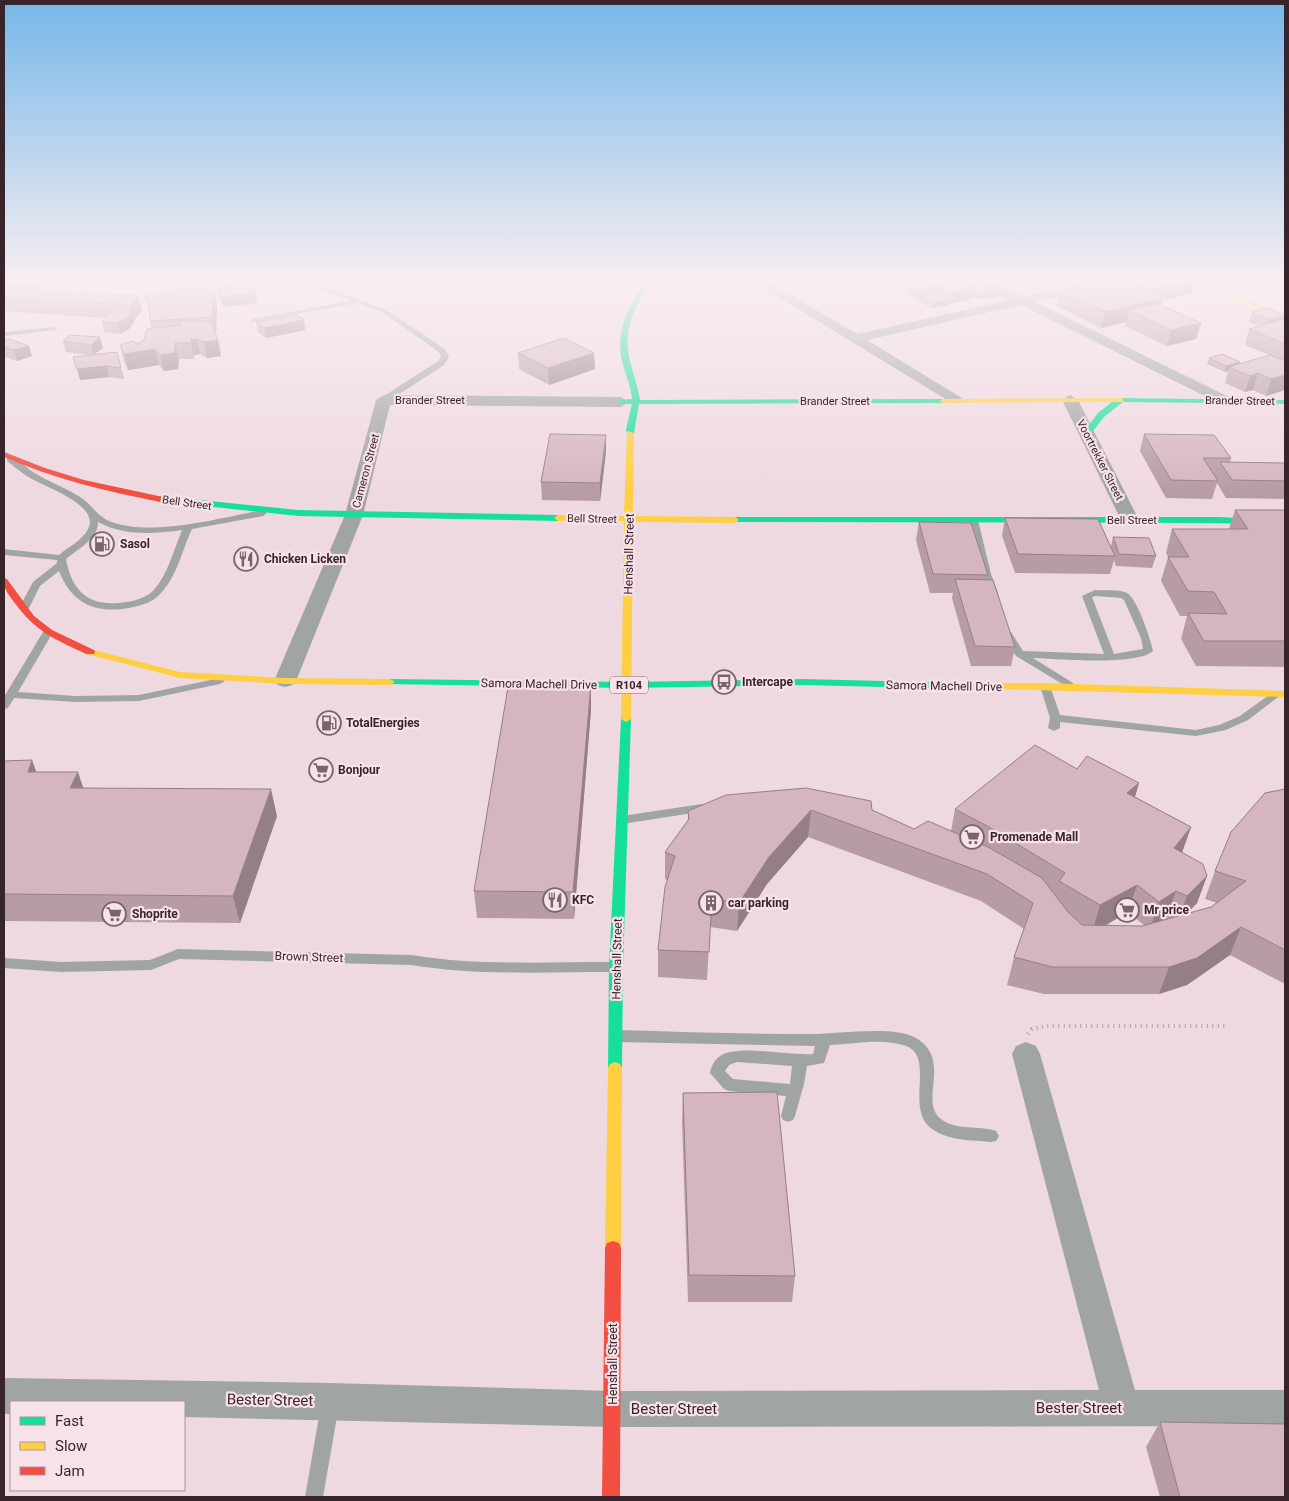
<svg xmlns="http://www.w3.org/2000/svg" width="1289" height="1501" font-family="Roboto,sans-serif">
<rect width="100%" height="100%" fill="#efd9e0"/>
<g fill="none" stroke-linecap="round" stroke-linejoin="round">
<!-- path -->
<path stroke="#a6a3a4" stroke-width="4" stroke-dasharray="1 4.5" stroke-linecap="butt" d="M1028,1034L1032,1029L1046,1026H1225"/>
<!-- lane -->
<path fill="#a0a4a3" fill-rule="evenodd" d="M63,281H77L26,290L4,287V285L6,284L26,286Z
M302,281H310L386,310L445,349L449,357L444,365L387,402H381V398L438,361L441,357L439,352L382,312L358,303L251,322L250,321L253,319L351,301Z
M54,327L57,329L56,330L4,336V332Z
M7,457C16,456 25,467 33,472C49,482 67,488 83,499C94,507 97,517 112,522C153,537 220,518 263,510L267,513L263,516L192,529C182,550 177,577 160,594C153,602 143,605 133,607C98,615 72,605 59,571L40,586L29,608L24,611L19,608L33,582L57,563V560L4,555V549L59,555C68,547 83,540 88,529C100,506 50,489 36,481C25,476 16,468 7,461ZM98,522C123,536 155,534 182,530C174,549 168,574 154,590C147,597 136,601 126,602C91,608 72,593 66,559C77,550 99,538 98,522Z
M974,517L978,520L991,574L998,593L996,595H990L981,574L970,520Z
M1095,590C1104,591 1119,589 1127,593C1137,598 1151,640 1153,651C1137,666 1057,659 1033,658L1073,683L1074,685L1069,688L1016,656L1002,634L1007,631L1011,632L1023,651L1104,654L1082,596ZM1096,596L1121,598L1124,600L1141,638L1143,649L1114,654L1092,597Z
M48,629L53,632L18,692L75,696L139,695L220,678L225,681L220,684L139,701L75,702L14,698L8,708L4,709V697L43,632Z
M1045,683L1050,686L1060,715L1196,730L1219,725L1240,716L1273,692L1277,691L1282,694L1248,720L1226,730L1196,736L1060,722V728L1054,731L1048,728L1050,718L1040,686Z
M702,804L708,808L706,811L622,824L616,820L622,816Z
M178,949L411,955C479,966 547,962 615,962L620,963L622,967L620,971L615,972C547,972 479,976 411,965L179,959L151,970L61,972L4,968V958L61,962L150,960Z
M617,1030C682,1032 746,1034 811,1034C837,1034 895,1025 916,1038C953,1060 918,1101 941,1119C956,1131 979,1125 996,1131L999,1136L996,1141L991,1142C971,1140 949,1141 932,1129C903,1108 938,1054 903,1045C880,1038 853,1044 830,1045L824,1063L807,1066L804,1084L795,1116L793,1120L788,1122L783,1120L781,1116L786,1096L729,1091L724,1089L710,1073C711,1067 714,1060 720,1056C738,1044 789,1056 813,1054L815,1046L617,1042L612,1040L610,1036L612,1032ZM737,1062L792,1066L790,1084L733,1079L725,1071L729,1065Z
M330,1396L336,1399L339,1405L323,1497H305L321,1405L324,1399Z"/>
<!-- street -->
<path fill="#a0a4a3" fill-rule="evenodd" d="M752,281H767L857,334L1010,300L977,284L976,281H992L1024,297L1095,281H1117L1116,284L1035,302L1231,398L1234,401L1231,404H1221L1021,305L867,340L965,400L962,403H952Z
M384,395L621,397L629,402L621,407L390,405L363,515L296,681L292,685L285,687L278,685L274,681L345,515L376,400Z
M1070,395L1078,400L1139,520L1136,524H1124L1121,520L1062,400Z
M1026,1042L1036,1046L1040,1054L1135,1390H1285V1426L613,1427L184,1417V1402H11V1414H4V1378L331,1383L613,1391L1099,1390L1012,1054L1016,1046Z"/>
<!-- fast -->
<path fill="#16e098" fill-rule="evenodd" d="M646,281H652C635,307 622,329 630,361C633,374 638,386 640,400L943,399L947,401L943,403L639,404L634,433L627,435L626,429L632,404H621L617,402L621,400L632,399C631,386 625,374 622,361C615,329 629,307 646,281Z
M1117,398L1285,400V404L1123,402L1104,417L1090,435H1084L1083,433L1098,413Z
M160,496L298,510L558,515L562,518L558,521L298,516L157,501V497Z
M735,517H1218L1285,520V526L1218,523L732,522V518Z
M390,679L627,682L803,679L964,683L969,686L964,689L803,685L627,688L386,684L385,682L386,680Z
M626,716L631,719L623,967L622,1068L620,1072L615,1074L610,1072L608,1068L609,967L621,719Z"/>
<!-- slow -->
<path fill="#ffcf43" fill-rule="evenodd" d="M1193,281H1201L1285,315V319Z
M1120,398H1123V402L943,403L939,401L943,399Z
M627,431L634,433L633,516L735,517L739,520L735,523L633,522L631,719L626,722L621,719L624,521H558L554,518L558,515L624,516Z
M90,649L180,672L285,678L390,679L395,682L390,685L285,684L180,678L86,654L85,652L86,650Z
M964,683H1045L1285,691V697L960,688L959,686Z
M615,1062L620,1064L622,1068L621,1248L619,1253L613,1255L607,1253L605,1248L608,1068L610,1064Z"/>
<!-- jam -->
<path fill="#f24e42" fill-rule="evenodd" d="M4,452L45,468L84,480L163,497L164,499L160,502C106,491 54,479 4,457Z
M4,578L7,579L34,616L52,630L94,650L95,652L94,654H86C53,638 37,633 14,602C8,594 3,588 4,578Z
M613,1241L619,1243L621,1248L620,1497H602L605,1248L607,1243Z"/>
</g>
<!-- wall -->
<path fill="#b79ca6" fill-rule="evenodd" d="M215,281H233L234,289H255L257,299L256,303L223,307Z
M957,281L997,297L979,299L974,297V298L950,304L948,303V305L932,308L919,302L920,299L918,300L906,294L907,284Z
M1124,281H1196L1192,293L1162,301L1161,305L1201,323L1196,339L1167,346L1125,326L1126,322L1101,328L1057,306L1060,291Z
M1249,281H1275L1261,285Z
M4,290L138,296L142,311L134,320V322L129,329L121,334L104,332L102,322L105,318L4,311Z
M144,294L217,302L216,332H215L218,340L221,356L207,358L200,354L194,355V359H179L178,369L164,371L159,365L128,370L124,361L120,345L138,344L144,339L151,328L150,321V313L148,309Z
M1252,312L1285,315V390L1266,396L1253,390L1245,392L1225,383L1228,371L1225,372L1207,364L1209,358L1240,364L1269,355L1245,345L1249,329L1259,326L1249,322Z
M256,322L305,330L266,338L258,332Z
M70,335L103,348L95,354L117,352L124,379L109,377L80,380L89,355L66,352L63,341Z
M4,341L32,356L17,361L4,357Z
M518,353H594L595,369L549,385L519,369Z
M1144,434L1231,458L1230,462L1285,463V499L1226,498L1217,483L1212,499L1166,498L1140,451Z
M606,435V452L600,501L542,500L541,482Z
M1235,510H1285V667L1196,666L1181,639L1187,616H1180L1161,581L1168,557L1166,553L1172,529H1229Z
M1005,518L1111,546L1113,537L1156,556L1152,568L1116,566L1114,560L1110,574L1015,573L1002,536Z
M919,522L988,575L987,580L1015,647L1011,666H971L952,598L953,593H930L916,540Z
M591,684V710L574,919L477,918L474,891Z
M4,761L83,788L277,816L240,923L4,921Z
M1077,769L1139,783L1135,797L1191,827L1182,853L1207,876L1197,903L1187,914L1211,907L1217,903L1205,899L1215,871L1285,789V984L1230,955L1187,985L1159,994H1044L1007,985L1014,957L1024,929L981,901L808,837L767,884L737,931L710,927L707,980L658,977V950L667,880L665,879V852L688,820V811L872,810L914,829L951,831L955,809ZM1128,912L1145,926H1105Z
M683,1093L795,1276L792,1302H688L682,1120Z
M1160,1422L1285,1497H1160L1146,1447Z"/>
<!-- shaded-wall -->
<path fill="#957f87" d="M232,281H233L234,295L227,296L225,286Z
M943,281L945,287L937,283L936,296L920,297V299L918,300L919,290L932,283Z
M1187,281H1196L1192,293L1162,301L1159,313L1129,310L1126,322L1101,328L1105,312L1151,301L1154,289Z
M1262,281H1275L1261,285Z
M214,287L217,302L216,332L212,317Z
M976,288L974,298L950,304L951,294Z
M255,289L257,299L256,303L223,307L221,297Z
M998,292L997,297L979,299L980,294Z
M138,296L142,311L134,320V322L129,329L121,334L118,323L131,312L130,305Z
M948,300V305L932,308L933,303Z
M1285,316V321L1267,330L1270,320Z
M304,320L305,330L266,338L264,328Z
M1201,323L1196,339L1167,346L1171,330Z
M100,337L103,348L93,355L91,345Z
M191,339H197L200,354L194,355V359L191,343Z
M218,340L221,356L207,358L204,342Z
M175,343L179,359L178,369L164,371L160,355Z
M29,346L32,356L17,361L14,350Z
M155,349L159,365L128,370L124,354Z
M594,353L595,369L549,385L548,368Z
M1240,362L1238,368L1229,367L1228,371L1225,372L1226,366Z
M107,366L109,377L80,380L77,369Z
M1258,373L1253,390L1245,392L1250,376Z
M1285,375V390L1266,396L1271,379Z
M606,435V452L600,501V483Z
M591,684V710L574,919L573,892Z
M32,760L42,787L28,772Z
M78,772L87,799L70,788Z
M1139,783L1131,810L1127,793Z
M271,789L277,816L240,923L233,896Z
M811,810L808,837L767,884L737,931L739,903L769,857Z
M1191,827L1181,855L1174,848Z
M1207,876L1197,903L1177,923L1187,896Z
M1137,885L1128,912L1092,933L1100,905Z
M1176,891L1166,919L1150,929L1159,902Z
M1241,927L1230,955L1187,985L1159,994L1169,967Z"/>
<!-- building -->
<path fill="#d5b5c1" stroke="#957f87" d="M216,281H232V285L225,286L226,289H255L254,293L221,297Z
M923,281H943L932,283L937,286L919,290L907,284Z
M945,281H957L976,288L951,294L939,288L945,287L937,283Z
M1106,281H1123L1163,298L1105,312L1060,291Z
M1133,281H1187L1154,289Z
M983,285L998,292L980,294L975,292L976,288L974,287Z
M214,287L212,317L150,321V304L144,294Z
M4,289L138,296L130,305L4,297Z
M935,293L948,300L933,303L920,297Z
M1158,304L1201,323L1171,330L1129,310Z
M1268,308L1285,315V316L1270,320L1252,312Z
M110,312H132L126,318L118,323L102,322Z
M296,315L304,320L264,328L256,322Z
M1285,319V344L1249,329Z
M180,321L211,322L218,340L204,342L197,339H191V343H175V353L160,355L155,349L124,354L120,345L132,341L138,344L144,339L147,329L181,325Z
M70,335L100,337L91,345L63,341Z
M564,338L594,353L548,368L518,353Z
M9,339L29,346L14,350L4,347V341Z
M117,352L121,368L107,366L77,369L73,357Z
M1222,354L1240,362L1226,366L1209,358Z
M1270,355L1285,361V375L1271,379L1258,373L1250,376L1229,367Z
M550,434L606,435L600,483L541,482Z
M1144,434L1214,435L1231,458H1203L1218,481L1171,480Z
M1220,462L1285,463V481L1232,480Z
M1235,510H1285V641H1204L1188,613L1227,614L1214,592L1188,591L1168,557H1189L1172,529H1248Z
M1005,518L1098,519L1115,556L1018,554Z
M919,522L971,523L988,575L933,574Z
M1113,537L1149,538L1156,556L1119,554Z
M955,579L993,580L1015,647L975,646Z
M591,684L573,892L474,891L508,687Z
M1035,745L1077,769L1087,756L1139,783L1127,793L1191,827L1174,848L1203,864L1207,876L1187,896L1176,891L1159,902L1137,885L1100,905L1059,881L1065,873L989,827L955,809Z
M32,760L28,772H78L70,788L271,789L233,896L4,894V761Z
M806,788L871,801L872,810L914,829L928,821L988,847L1042,878L1068,912L1082,925L1142,926L1211,907L1246,881L1215,871L1231,832L1265,793L1285,789V950L1241,927L1197,958L1169,967H1052L1014,957L1033,903L987,874L811,810L769,857L739,903L712,899L709,952L658,950L665,887L675,856L665,852L689,819L688,811L726,795Z
M777,1092L795,1276L689,1275L683,1093Z
M1160,1422L1285,1424V1497H1180Z"/>
<!-- sky -->
<linearGradient id="sky" x2="0" y2="1"><stop stop-color="#75b7ea"/><stop offset="0.57" stop-color="#f8eef1"/><stop offset="1" stop-color="#f8eef1" stop-opacity="0"/></linearGradient>
<rect width="1289" height="491" fill="url(#sky)"/>
<!-- icons -->
<defs>
<g id="fuel-ring" transform="scale(1.25)"><circle r="9.5" fill="#f8e2e9" stroke="#78646b" stroke-width="1.5"/><path d="M-5.5-6h7V0h2V4h1.3V-2.5L3-4.5l.8-.8L6-3V5H2.5V1h-1V6h-7ZM-4.2-4.7v3.2H.2V-4.7Z" fill="#78646b"/></g>
<g id="restaurant-ring" transform="scale(1.25)"><circle r="9.5" fill="#f8e2e9" stroke="#78646b" stroke-width="1.5"/><path d="M-5-6h1v4h1v-4h1v4h1v-4h1v5L-1.5 .5V6h-2V.5L-5-1ZM5-6V6H3V1.5H1.5Q1.5-4 5-6Z" fill="#78646b"/></g>
<g id="bus-ring" transform="scale(1.25)"><circle r="9.5" fill="#f8e2e9" stroke="#78646b" stroke-width="1.5"/><path d="M-5-6H5V4H4V6H2V4H-2V6H-4V4H-5ZM-3.5-4V0h7V-4ZM-3.5 1.2v1.5H-2V1.2ZM2 1.2v1.5H3.5V1.2Z" fill="#78646b"/></g>
<g id="supermarket-ring" transform="scale(1.25)"><circle r="9.5" fill="#f8e2e9" stroke="#78646b" stroke-width="1.5"/><path d="M-6-5.5h2.5l.6 2H6L4.5 2H-2.5L-4.4-4H-6ZM-1.5 3.2a1.3 1.3 0 1 0 .1 0ZM3 3.2a1.3 1.3 0 1 0 .1 0Z" fill="#78646b"/></g>
<g id="building-ring" transform="scale(1.25)"><circle r="9.5" fill="#f8e2e9" stroke="#78646b" stroke-width="1.5"/><path d="M-4-6H4V6H1V3H-1V6H-4ZM-2.5-4.3h1.7v1.8h-1.7ZM.8-4.3h1.7v1.8H.8ZM-2.5-1h1.7V.8h-1.7ZM.8-1h1.7V.8H.8Z" fill="#78646b"/></g>
</defs>
<g fill-rule="evenodd">
<use href="#fuel-ring" x="102" y="544"/>
<use href="#restaurant-ring" x="246" y="559"/>
<use href="#bus-ring" x="724" y="682"/>
<use href="#fuel-ring" x="329" y="723"/>
<use href="#supermarket-ring" x="321" y="770"/>
<use href="#supermarket-ring" x="972" y="837"/>
<use href="#restaurant-ring" x="555" y="900"/>
<use href="#building-ring" x="711" y="903"/>
<use href="#supermarket-ring" x="1127" y="910"/>
<use href="#supermarket-ring" x="114" y="914"/>
</g>
<g text-anchor="middle" dominant-baseline="central" stroke-width="4.5" stroke-linejoin="round" paint-order="stroke">
<!-- far-street labels -->
<g font-size="11" fill="#38252c" stroke="#f8e2e9">
<text x="430" y="400">Brander Street</text>
<text x="835" y="401">Brander Street</text>
<text transform="translate(1240 401) rotate(1)">Brander Street</text>
<text transform="translate(1100 460) rotate(63)">Voortrekker Street</text>
<text transform="translate(366 471) rotate(-75)">Cameron Street</text>
<text transform="translate(187 503) rotate(8)">Bell Street</text>
<text transform="translate(592 519) rotate(1)">Bell Street</text>
<text x="1132" y="520">Bell Street</text>
</g>
<!-- shield labels -->
<rect fill="#f8e2e9" stroke="#725e65" stroke-width="1" x="610" y="676.5" width="38" height="17" rx="4"/>
<g font-size="11" font-weight="bold" fill="#38252c">
<text x="629" y="685">R104</text>
</g>
<!-- poi labels -->
<g font-size="12" font-weight="bold" fill="#38252c" stroke="#f8e2e9" text-anchor="start">
<text x="120" y="544">Sasol</text>
<text x="264" y="559">Chicken Licken</text>
<text x="742" y="682">Intercape</text>
<text x="346" y="723">TotalEnergies</text>
<text x="338" y="770">Bonjour</text>
<text x="990" y="837">Promenade Mall</text>
<text x="572" y="900">KFC</text>
<text x="728" y="903">car parking</text>
<text x="1144" y="910">Mr price</text>
<text x="132" y="914">Shoprite</text>
</g>
<!-- street labels -->
<g font-size="12" fill="#38252c" stroke="#f8e2e9">
<text transform="translate(629 554) rotate(-89)">Henshall Street</text>
<text transform="translate(539 684) rotate(1)">Samora Machell Drive</text>
<text transform="translate(944 686) rotate(1)">Samora Machell Drive</text>
<text transform="translate(309 957) rotate(2)">Brown Street</text>
<text transform="translate(617 959) rotate(-89)">Henshall Street</text>
<text transform="translate(613 1364) rotate(-90)">Henshall Street</text>
</g>
<!-- near-street labels -->
<g font-size="15" fill="#38252c" stroke="#f8e2e9">
<text transform="translate(270 1400) rotate(1)">Bester Street</text>
<text x="1079" y="1408">Bester Street</text>
<text x="674" y="1409">Bester Street</text>
</g>
</g>
<!-- border -->
<rect width="1289" height="1501" fill="none" stroke="#38252c" stroke-width="10"/>
<!-- legend -->
<rect x="10" y="1401" width="175" height="90" fill="#f8e2e9" stroke="#ab969d"/>
<rect x="20" y="1417" width="25" height="8" fill="#16e098" stroke="#ab969d"/>
<text x="55" y="1426" font-size="15" fill="#38252c">Fast</text>
<rect x="20" y="1442" width="25" height="8" fill="#ffcf43" stroke="#ab969d"/>
<text x="55" y="1451" font-size="15" fill="#38252c">Slow</text>
<rect x="20" y="1467" width="25" height="8" fill="#f24e42" stroke="#ab969d"/>
<text x="55" y="1476" font-size="15" fill="#38252c">Jam</text>
</svg>
